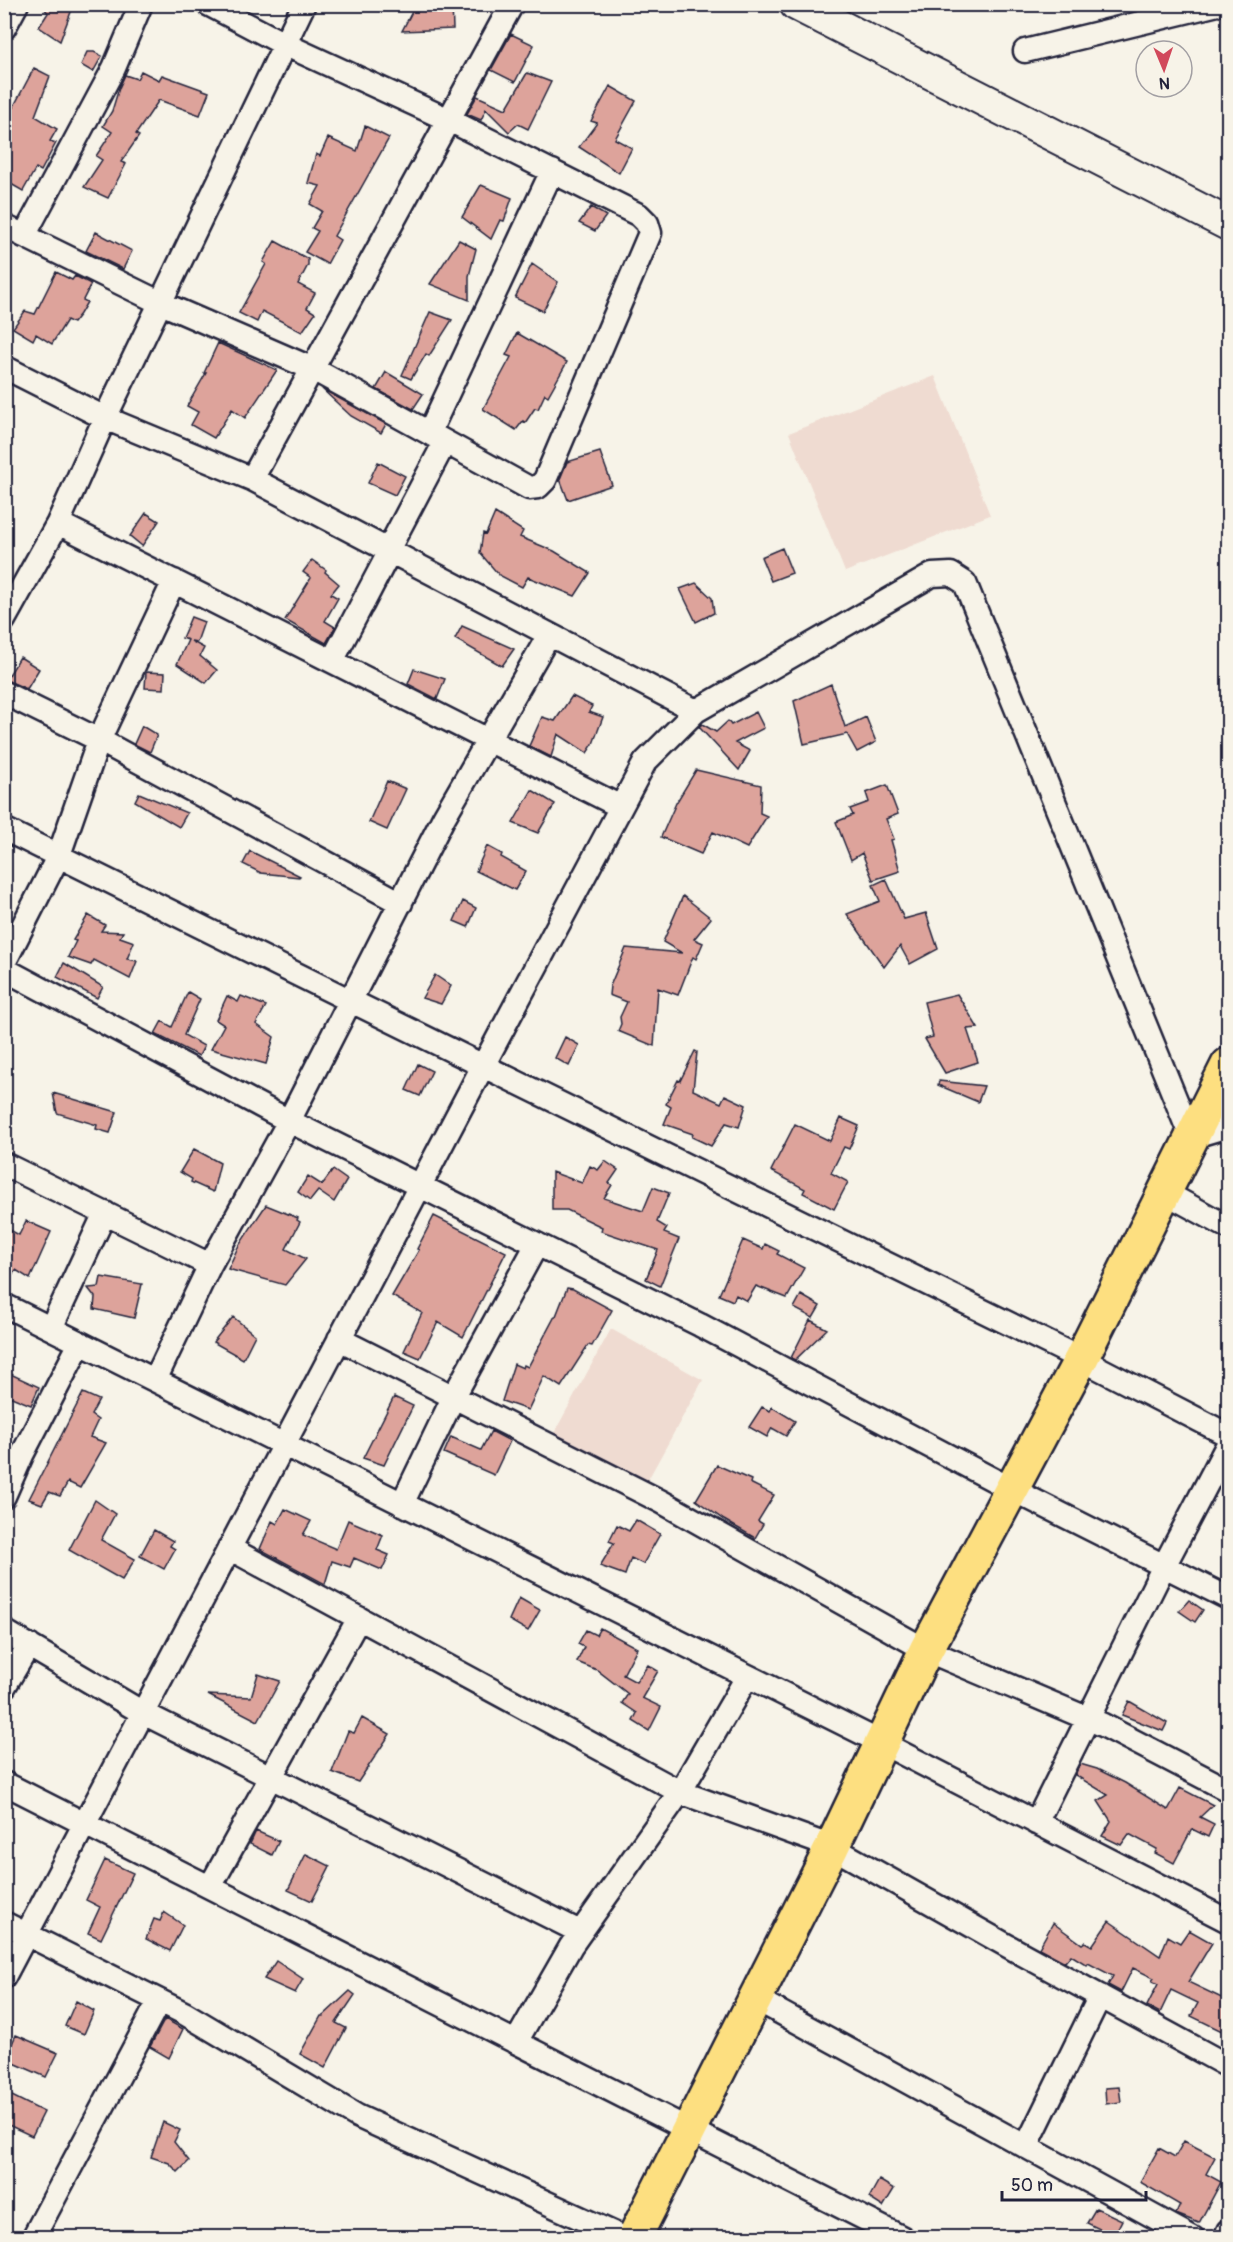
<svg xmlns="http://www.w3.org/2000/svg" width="1233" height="2242" font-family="Pangolin,sans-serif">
<rect width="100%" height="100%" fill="#f7f3e8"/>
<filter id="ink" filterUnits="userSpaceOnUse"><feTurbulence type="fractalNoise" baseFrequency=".0167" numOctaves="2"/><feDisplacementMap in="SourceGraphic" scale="12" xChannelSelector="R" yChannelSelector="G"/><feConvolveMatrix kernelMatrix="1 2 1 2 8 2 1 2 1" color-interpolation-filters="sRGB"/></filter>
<g filter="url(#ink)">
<!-- built -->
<path fill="#efdbd1" d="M935,376L990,515L845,572L789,433Z
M611,1329L703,1380L645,1485L553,1435Z"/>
<!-- building -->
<path fill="#dda39b" stroke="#22223b" stroke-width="1.5" d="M41,4H74L60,41L39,27L48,13Z
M416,4H452L453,29L402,31Z
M511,34L534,45L515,82L491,70Z
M87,52H94L102,56L93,72L81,65Z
M34,68L50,76L35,116L57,129L50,141L56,143L41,171L36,168L23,191L4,180V125Z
M141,71L159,80L162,75L209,92L200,115L159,100L136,134L139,136L121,162L126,164L108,198L84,187L102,160L96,156L112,132L103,126L112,111L119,88L125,75L137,79Z
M527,73L551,82L528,129L518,124L509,132L486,109L481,120L467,114L477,96L506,109Z
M610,86L636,101L615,139L632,148L619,173L579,147L597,123L591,121Z
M365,126L389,138L334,236L340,240L327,264L305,252L318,231L312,228L322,211L310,204L320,186L308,183L316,154L320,156L328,138L357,151Z
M481,185L512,198L504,221L500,220L491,239L462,217Z
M591,207L606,216L595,231L579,223Z
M96,232L132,251L123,269L86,251Z
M459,240L476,249L469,276V300L430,284Z
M275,241L308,259V265L298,284L315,293L307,308L315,313L302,332L262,311L257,322L239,313L266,264L263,262Z
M532,264L558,282L543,311L515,298Z
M56,272L72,280L75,276L91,284L83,300L87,302L80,314L73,323L67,320L52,344L36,334L33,340L13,328L25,311L35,314Z
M430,312L452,320L429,356L426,354L411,379L402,375Z
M517,333L567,362L548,396L545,394L538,409L535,408L525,423L523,421L516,430L483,409L511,357L506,355Z
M218,343L277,370L245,418L232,409L214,438L191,425L198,412L187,406L206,373H204Z
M386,372L423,394L413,409L376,389Z
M322,389L386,424L381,433L351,416Z
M600,452L612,485L568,500L560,479L567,462Z
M378,462L405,476L395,495L368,483Z
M146,513L159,521L142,546L130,536Z
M495,513L523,531L520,537L554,551L590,573L575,596L528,577L522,587L499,575L480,553L483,533L486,534Z
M782,548L792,573L771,581L761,557Z
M312,560L326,570L325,572L339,584L331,594L338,598L325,621L335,627L326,643L285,620L311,578L303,572Z
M696,583L712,598L714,613L696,622L680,589Z
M191,617L204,622L197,642L191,641L204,648L200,656L217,670L206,683L177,664L188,640L182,638Z
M462,626L514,649L502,666L455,639Z
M20,657L39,669L27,689L6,680Z
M414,669L445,679L437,699L408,684Z
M146,672L165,673L164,689L145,688Z
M831,684L845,727L866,717L876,742L857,752L847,734L804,744L794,701Z
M572,696L592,706L589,712L603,717L593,744L587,753L558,734L551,757L529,746L542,717L555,721Z
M756,712L764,728L735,743L750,751L739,770L699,727L702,724L716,732L728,721L731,725Z
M142,726L157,735L150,752L134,744Z
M696,770L761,785L760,813L767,816L747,848L713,832L701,854L661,837L676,803Z
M387,781L406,789L387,830L369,822Z
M887,785L898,814L886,819L894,839L891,840L900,871L873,880L862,853L851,860L836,822L853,815L850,809L869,802L866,793Z
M532,790L555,804L538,833L513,823Z
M139,793L187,813L179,827L135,801Z
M487,846L502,854L501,857L526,871L515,890L476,871Z
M250,851L300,876L299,877L261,873L243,864Z
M886,879L904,919L926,913L938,949L910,964L900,946L884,967L847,914L880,901L873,885Z
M683,896L711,918L694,939L703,943L696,959L693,957L692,959L678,995L658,988L654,1046L618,1031L621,1024L620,1017L627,1002L609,995L610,986L626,948L682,953L663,942Z
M463,901L476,908L468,927L454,921Z
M88,915L105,925L101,931L123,932L120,937L134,942L127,959L137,961L130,979L94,960L91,965L68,957L76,941L73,940Z
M64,963L103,987L97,998L57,977Z
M435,975L451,986L441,1004L422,998Z
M188,992L200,999L184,1035L204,1046L199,1056L155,1034L162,1021L172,1027Z
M957,994L978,1028L967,1029L978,1062L945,1073L925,1039L933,1037L924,1002Z
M227,996L238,1002L241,996L266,1006L256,1024L274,1037L266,1064L211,1049L224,1025L216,1020Z
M565,1037L579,1045L569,1066L555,1058Z
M695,1051L697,1052L693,1090L721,1103L725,1095L746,1105L739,1127L726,1123L711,1146L692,1137L693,1134L664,1124L671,1107L666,1104L678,1080L680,1081Z
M418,1064L432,1071L420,1096L406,1090Z
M939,1081L984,1086L978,1102L938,1085Z
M53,1093L117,1112L110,1133L96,1129L97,1125L57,1113Z
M841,1118L859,1126L849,1149L844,1147L831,1173L848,1182L834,1209L803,1193L805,1189L771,1171L795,1124L830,1141Z
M194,1149L220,1163L213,1192L191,1182L192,1179L180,1172Z
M605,1161L618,1170L609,1183L612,1185L604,1198L643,1211L653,1187L669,1193L657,1222L667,1228L664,1233L679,1239L660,1286L646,1279L658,1250L601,1231L602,1227L567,1210H552V1172L582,1183L590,1166L598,1170Z
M333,1170L347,1180L334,1202L318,1191L310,1201L298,1192L308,1176L322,1185Z
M266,1205L298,1218L297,1220L300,1222L286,1249L306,1259L285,1285L228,1269L238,1247Z
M434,1216L506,1252L463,1337L438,1322L420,1358L404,1351L422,1313L392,1296L419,1250L417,1249Z
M26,1221L51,1232L30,1279L16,1270L4,1284V1241L10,1230L19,1235Z
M743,1240L763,1249L765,1244L779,1251L777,1254L804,1268L787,1298L756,1286L747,1301L736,1295L733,1301L719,1295Z
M101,1277L142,1284L134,1318L94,1309L95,1297L88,1288L99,1287Z
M567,1288L573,1289L612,1310L592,1346L588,1345L561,1387L544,1376L528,1410L502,1401L514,1364L523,1368L524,1365L528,1367L555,1316H556Z
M801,1295L820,1306L813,1318L794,1308Z
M233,1317L255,1335L243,1359L213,1342Z
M810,1320L827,1329L795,1360L791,1358Z
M4,1371L39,1387L31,1405L4,1394Z
M83,1393L99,1400L91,1415L98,1420L90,1437L106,1443L80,1488L68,1482L60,1496L49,1492L42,1504L29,1499Z
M394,1397L413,1406L384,1465L363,1458Z
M762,1407L770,1411L772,1407L795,1421L786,1436L772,1428L767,1437L749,1427Z
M491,1431L510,1441L494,1475L444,1453L451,1437L481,1450Z
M717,1465L751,1480L750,1483L774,1495L758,1521L763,1524L755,1538L724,1520L696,1500Z
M95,1500L115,1514L101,1540L135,1559L122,1580L69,1550Z
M285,1509L311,1521L303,1535L336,1549L348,1520L383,1535L377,1550L389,1555L382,1570L354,1558L350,1567L332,1561L325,1584L260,1549L272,1521L277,1524Z
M636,1520L660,1534L643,1564L631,1558L625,1575L600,1566L614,1543L609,1541L617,1525L629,1531Z
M154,1530L173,1541L170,1546L175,1549L164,1569L140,1556Z
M519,1598L540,1610L528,1631L509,1620Z
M1189,1600L1203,1610L1195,1622L1179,1611Z
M600,1628L637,1648L623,1675L636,1682L648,1665L658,1671L642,1698L661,1707L649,1731L633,1721L637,1713L622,1703L628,1694L597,1670L577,1662L584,1647L578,1644L586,1630L596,1635Z
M258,1674L280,1681L258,1721L208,1695L251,1697Z
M1129,1701L1167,1723L1163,1731L1122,1715Z
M362,1718L390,1734L358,1782L332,1772L348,1731L354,1733Z
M1080,1764L1097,1769L1125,1783L1168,1810L1180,1788L1213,1805L1200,1817L1214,1824L1208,1837L1192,1829L1174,1863L1155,1853L1157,1849L1129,1834L1121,1845L1102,1836L1111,1821L1098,1801L1108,1795L1075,1775Z
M256,1831L279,1841L272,1855L250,1844Z
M306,1854L330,1866L312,1901L288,1890Z
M105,1860L133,1873L101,1939L88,1933L100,1907L86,1900Z
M164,1912L183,1925L170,1951L146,1939L154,1919L160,1921Z
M1109,1921L1160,1956L1168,1936L1180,1943L1189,1930L1212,1943L1188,1982L1228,2001V2034L1191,2016L1198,2003L1171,1990L1160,2013L1147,2006L1158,1984L1152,1981L1154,1978L1133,1968L1121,1992L1108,1985L1113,1976L1088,1963L1087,1965L1071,1955L1065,1962L1039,1948L1053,1923L1082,1944L1085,1942L1092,1946Z
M276,1961L303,1979L295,1993L264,1979Z
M350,1991L355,1995L336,2023L346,2028L325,2068L300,2054L321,2016H323Z
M76,2001L94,2011L84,2034L65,2026Z
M165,2019L183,2029L169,2058L150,2047Z
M16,2035L58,2053L46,2077L5,2059Z
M1119,2087L1121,2102L1106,2104L1105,2088Z
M4,2092L44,2112L32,2136L4,2123Z
M163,2122L180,2130L174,2142L189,2161L178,2172L169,2163L151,2157Z
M1184,2141L1215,2157L1206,2174L1221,2182L1199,2223L1176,2214L1180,2205L1140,2182L1159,2148L1175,2157Z
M879,2180L894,2189L883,2207L869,2198Z
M1096,2208L1122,2220L1114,2236L1087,2223Z"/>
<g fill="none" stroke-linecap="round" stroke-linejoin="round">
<!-- street casing -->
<g stroke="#22223b" stroke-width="27">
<path id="street" d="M4,28L17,4
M1025,51L1218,4
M4,226L161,303L313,369L529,488L538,487L545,480L650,233L647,223L639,215L449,120L284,44L208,4
M24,236L114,68L141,4
M4,367L105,418L252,479L696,711
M429,433L552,171
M252,479L512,4
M58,523L621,807
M388,550L445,442
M4,620L58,523L105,418L304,4
M332,661L389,553L362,605
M4,693L99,740L401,903
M4,829L351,1001L1081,1359L1228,1435
M4,963L59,855L99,740L174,581
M4,969L289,1121L700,1325L1011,1489L1228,1598
M4,1164L210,1265
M1164,1192L1228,1227
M4,1305L882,1743L1228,1921
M51,1328L105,1213
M339,1339L662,1502L926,1650L1103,1725L1228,1790
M155,1380L210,1265L289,1121L444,817L549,635
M4,1496L22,1455L80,1343
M402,1504L454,1396L537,1244
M229,1548L680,1792L832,1847L1006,1945L1228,2066
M4,1631L143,1713L580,1932
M4,1687L29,1645
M4,1783L903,2238
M1036,1823L1164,1566L1228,1444
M210,1887L359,1618
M4,1923L184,2013L357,2116L624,2238
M4,1977L483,1066L645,762L696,711L932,575L951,574L965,583L1191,1137L1228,1126
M754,1998L1193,2238
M516,2042L571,1946L680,1792L747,1677
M1026,2147L1100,1996
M33,2238L159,2001
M1225,2238L1228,2231"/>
</g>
<!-- secondary casing -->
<g stroke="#22223b" stroke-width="36">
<path id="secondary" d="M796,4L1228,224"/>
</g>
<!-- primary casing -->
<g stroke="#22223b" stroke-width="38">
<path id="primary" d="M634,2238L832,1847L926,1650L1081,1359L1228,1065"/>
</g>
<!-- street -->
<use href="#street" stroke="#f7f3e8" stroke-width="22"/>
<!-- secondary -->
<use href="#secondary" stroke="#f7f3e8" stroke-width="32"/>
<!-- primary -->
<use href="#primary" stroke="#fddf80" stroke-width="33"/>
</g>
</g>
<!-- margin -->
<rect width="1233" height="2242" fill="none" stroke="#f7f3e8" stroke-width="24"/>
<rect x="12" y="12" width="1209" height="2218" fill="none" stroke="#22223b" stroke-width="2" filter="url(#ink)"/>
<!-- north arrow -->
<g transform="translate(1164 69) rotate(178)"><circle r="28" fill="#f7f3e8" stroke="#a29fa3" stroke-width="1.5"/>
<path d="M0-4.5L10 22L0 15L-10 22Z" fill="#d1495b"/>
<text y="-9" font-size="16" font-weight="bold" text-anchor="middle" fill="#22223b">N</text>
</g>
<!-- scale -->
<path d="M1002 2191v9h144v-9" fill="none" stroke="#22223b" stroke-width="3"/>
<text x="1011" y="2191" font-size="18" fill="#22223b" stroke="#f7f3e8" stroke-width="4.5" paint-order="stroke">50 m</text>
</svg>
